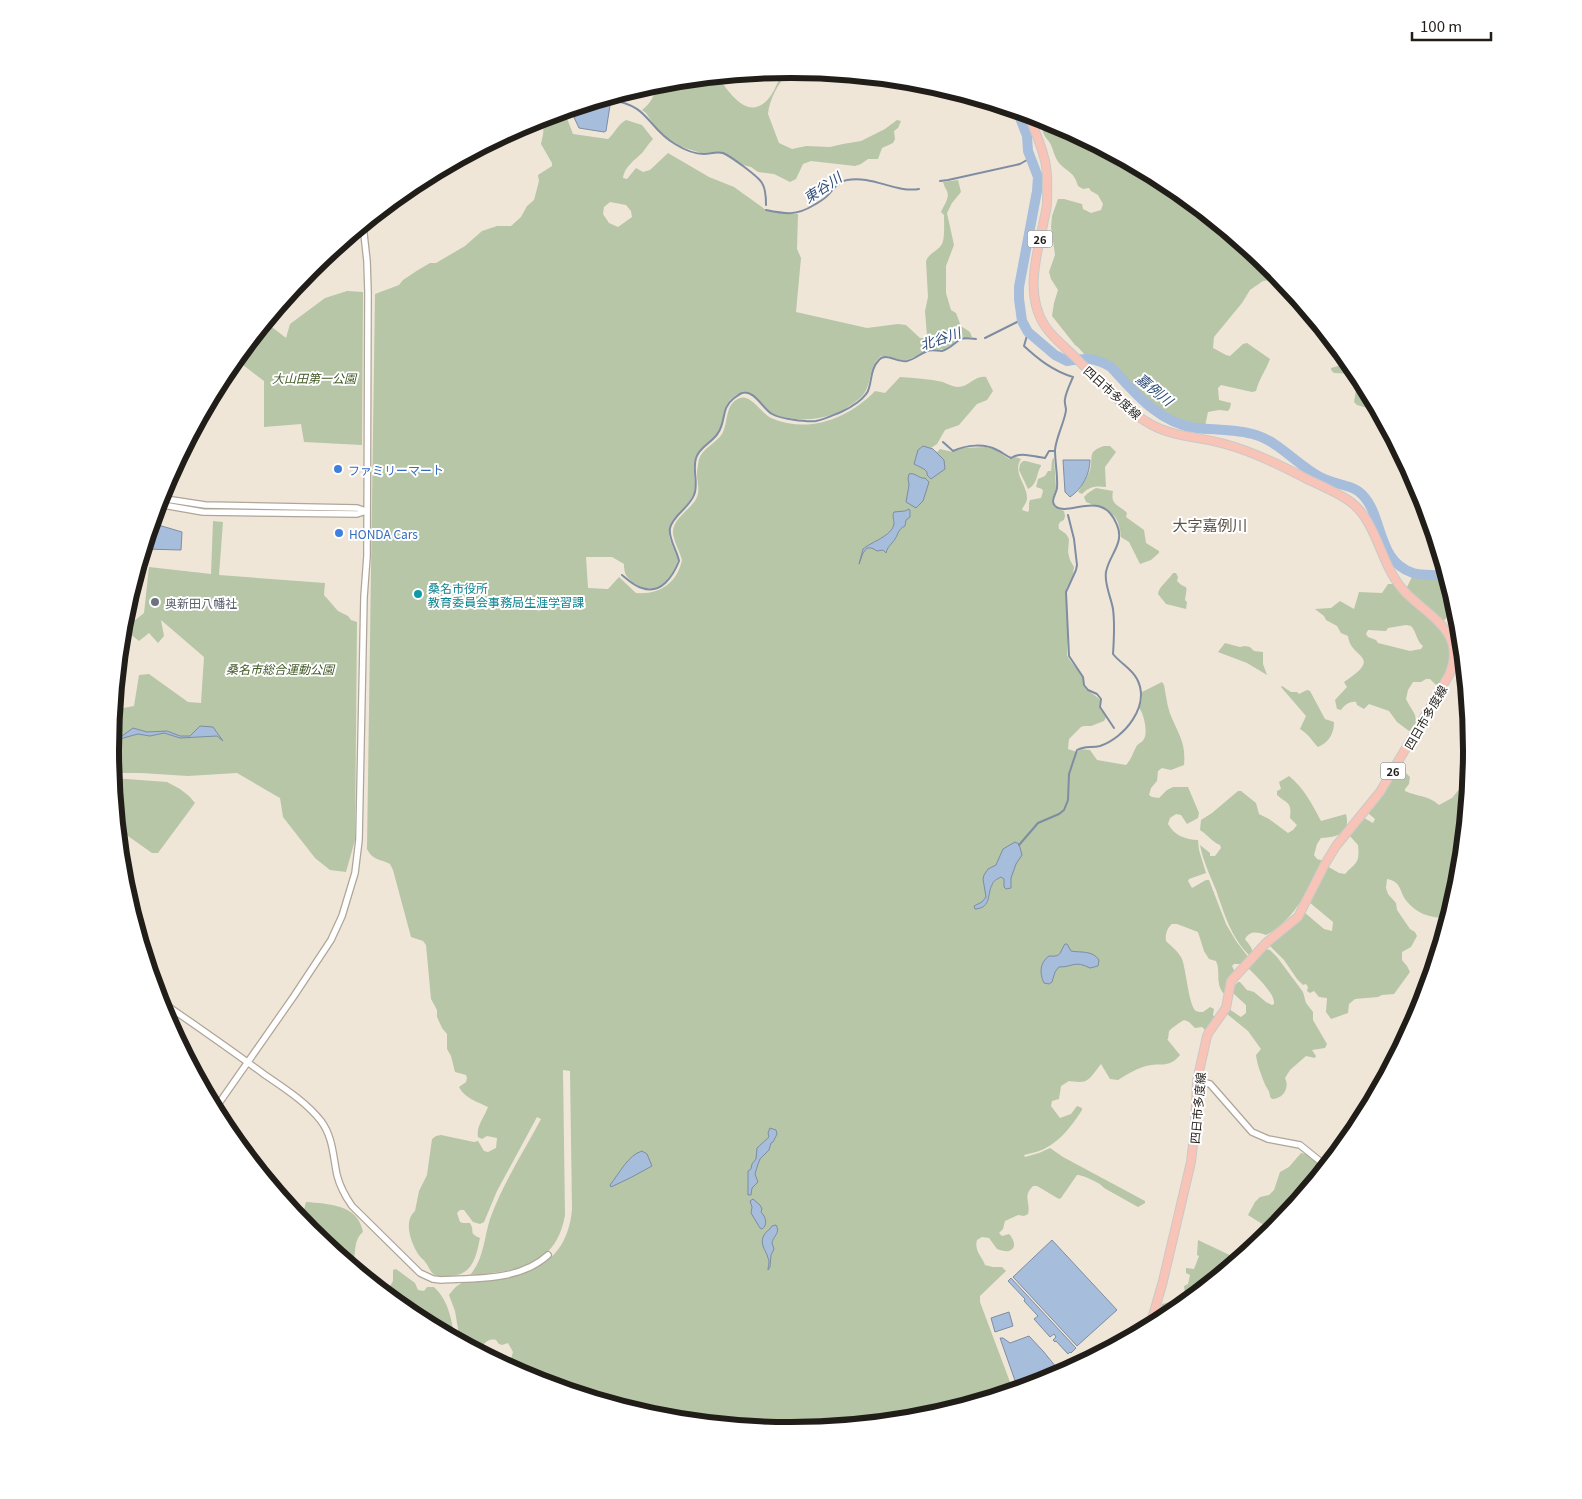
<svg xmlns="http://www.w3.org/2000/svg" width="1582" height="1499" font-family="Georgia,'Noto Sans JP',serif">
<rect width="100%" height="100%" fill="#f0e6d8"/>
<!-- green -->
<path fill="#b6c6a7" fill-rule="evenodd" d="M783,74H787C778,84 769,100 768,114L779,143L792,149L806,146L830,147L843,144L861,141L885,129L897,120L901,121L898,128L894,131L895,139L893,143L882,148L878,159H868L861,164L855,166L811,161L803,164L796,179L790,182L774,174L758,172L751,167L743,165L722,152L701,153L682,147L668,139L658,131L646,113L642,110C651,103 656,95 655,83L717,76C728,90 748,124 769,98C775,91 777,81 783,74Z
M576,107L572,112L566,116L573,134L608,139C615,133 617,125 626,120L642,125L653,139C649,143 646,148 643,152C635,160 624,167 623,178L627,179L636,168L643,172L650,170L668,153L709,177L734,187L766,210L784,213L798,214L797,249L801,258L796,312L867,328L898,324L906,325L920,338H925L927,336L925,311L928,297L926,261C929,253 938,251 942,244C945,238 944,222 944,215L941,212C944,205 950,198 947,191C945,188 944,185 943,182L958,180L961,192L952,203L947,213L954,245L946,266V293L951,310L956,313L961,326L970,332L972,337L960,339L945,349L929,350L917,356L906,360L899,361L888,356H881C866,369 874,387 859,399C837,417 815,422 788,418C782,417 775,416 770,412C762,407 752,386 740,393C719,404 727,415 719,431C713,442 698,447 695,460C691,472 699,486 692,497C686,509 670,517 669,531C668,541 676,551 678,560C671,580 656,598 634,583C626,577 624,574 624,564L612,557H586L588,588L608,589L619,577L636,593C660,595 677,583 682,560C680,552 672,538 673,531C674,517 692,509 697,497C700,489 697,482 697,474C697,470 698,464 699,459C702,449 716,443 722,434C729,422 724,404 740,398C751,394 762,414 771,418C808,434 848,419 875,391L885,393L900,377C914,378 929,379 943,382C948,384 953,387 958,387C969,387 975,375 986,377L993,391L987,400L977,404L959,425L945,430L937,444L931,448L937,452L940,449L953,452L962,448L986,447L996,450L1009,459L1015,457L1021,459C1012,473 1027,484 1027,498C1027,503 1023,506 1022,510L1028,512L1029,510V503L1030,500L1041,498L1043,491L1042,489L1036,487L1038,479L1045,476L1048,471H1051C1052,467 1051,462 1053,458L1054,459L1056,488L1052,501L1054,507L1064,511L1065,516L1064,520C1059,522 1058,524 1059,529L1066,534L1069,539L1068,552L1070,560L1074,567L1073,574L1066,589V595L1068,626L1067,655C1070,663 1078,668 1082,675C1084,680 1083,686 1087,690C1092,694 1096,695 1100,700L1099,707L1106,717L1104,721L1091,726H1084L1081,727L1069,739L1068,749L1077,752L1080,749L1090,750L1097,760L1126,765C1131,760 1133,753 1136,747C1138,743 1142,743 1144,739C1148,733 1144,713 1139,708L1142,700V692L1162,682L1164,685C1166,695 1167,706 1171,716C1179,735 1186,743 1184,765L1171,770L1162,768L1158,771L1157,781L1151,788L1149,795L1152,797L1159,798L1167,790L1173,787H1188L1199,813L1198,818L1187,824L1181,815L1176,814L1170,818L1168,824C1174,835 1186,840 1198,840L1199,850L1206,873L1189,879L1188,881L1192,888L1206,880H1209L1226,924L1236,941L1249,958L1243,964H1234L1232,966L1235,972L1225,994L1223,993C1215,982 1221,972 1216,961L1209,959L1204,951L1198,932L1177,924H1172C1167,928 1165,935 1166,941C1171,946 1179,952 1182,959C1186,969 1189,1007 1196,1011C1198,1012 1201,1012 1203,1012L1210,1007L1214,1009L1213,1015L1215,1018L1207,1032L1202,1027L1195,1028L1189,1022L1184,1020C1180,1022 1172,1028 1169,1031L1168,1039H1167L1180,1055C1168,1070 1159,1061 1143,1067C1134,1070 1126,1075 1118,1080L1110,1079L1101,1064C1088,1080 1090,1084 1069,1081L1061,1086L1059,1099L1052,1101L1051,1106L1060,1118L1071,1114L1077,1106L1082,1108V1110C1071,1127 1057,1146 1036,1152C1032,1153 1028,1154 1024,1155L1025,1157L1039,1153L1050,1148L1063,1157L1145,1201V1203L1138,1207L1104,1188C1101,1183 1083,1175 1077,1175L1061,1198L1059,1199L1037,1186H1033C1022,1197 1031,1202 1028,1214L1024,1216L1018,1215L1005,1221L1003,1229L999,1233L1002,1236L1009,1234C1013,1238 1018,1248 1009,1251C1006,1252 1000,1250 997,1249L989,1238L982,1237L977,1240C974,1251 982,1256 985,1265L993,1267H1002L1006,1271L980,1296V1302L1013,1390L924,1417L791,1430L658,1417L530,1378L506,1365L510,1362L513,1352L508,1343L502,1345L499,1344L496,1340C487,1338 484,1344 479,1351L460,1341L455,1311L449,1295C452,1291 456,1286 460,1284C467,1279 481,1280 490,1279C535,1276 568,1258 572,1209L570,1071L563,1070L565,1215C556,1268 514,1271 470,1275C484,1259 484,1238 490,1219C502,1185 524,1151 541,1119L537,1117L497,1191L484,1222L480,1224L473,1222L464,1210H460L457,1213L460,1222L463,1223H470C476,1233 467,1232 480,1238C476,1257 473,1275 450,1276C445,1277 440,1277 435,1275C430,1272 429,1267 426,1263C424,1260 420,1257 418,1254C411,1242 403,1222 415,1211L419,1191L427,1175L432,1139L436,1136L441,1135L474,1142L478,1141L484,1151L488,1152L496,1148L497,1138L487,1136L482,1139L478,1137C476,1126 484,1118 488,1107C478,1102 464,1098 459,1087L466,1082L467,1078L466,1075L455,1072L451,1056L447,1049V1034L442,1028L437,1017V1010L431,999L426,945L423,941L411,937L393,870L390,864C380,859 372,860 367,849L375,294L399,285L403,280L418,270L430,263H436L465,246L482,231L497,226H511L521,217L527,206L534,200L539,181L538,175L552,166V163L541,144C543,134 547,125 536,119ZM610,202L626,205L631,211L632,217L618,227L609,223L603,214L604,207Z
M1046,119L1169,184L1174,187L1176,198L1192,202L1270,267L1273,277L1270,280L1263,281L1250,290L1242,303L1214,337L1213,348L1226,355L1230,356L1243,344L1247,343L1270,359C1266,370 1259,379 1256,391L1252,392L1221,385L1218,388L1219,400L1231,403L1230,408L1228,411L1219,410L1208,412L1205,426C1161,422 1139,393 1111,363C1103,359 1095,359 1087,356C1082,353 1080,348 1075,345L1052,316L1054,303L1058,290L1051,279L1049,272L1055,255L1051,227L1052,216L1058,199H1064L1082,204L1083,209L1091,213L1101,210L1103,204L1098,195L1091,191L1089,188L1083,189L1078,186C1074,171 1068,173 1059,163C1054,156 1054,152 1051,145C1048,138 1044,139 1042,128Z
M347,291L363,292L362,445L304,442L301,424L264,427V381L243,365L268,324L286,338L290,324L325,298Z
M1345,364H1351L1357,372L1378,411L1357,405L1354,402L1356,390L1355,374L1334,373L1331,370V368Z
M1104,446H1110L1116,452L1105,467L1106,487C1096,486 1090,486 1082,494L1078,492C1082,485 1087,478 1090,470C1094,457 1086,452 1104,446Z
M1023,461H1026L1041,465V466C1036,474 1038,484 1028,489L1019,470L1020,464Z
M1096,488L1113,491C1110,506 1119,504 1127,513L1126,517L1144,530L1146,543L1159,551V553L1151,560L1140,564L1129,542L1121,537C1119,510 1106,510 1086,502L1084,497L1088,493Z
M213,521L223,522L219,575L325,583L324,595L338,611L348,616L351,620L357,622L355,840L346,872L330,870L315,858L283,817L280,798L237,773L188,776L141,773H113L110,749L115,704L118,709L134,706L139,675L149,674L188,702L201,703L204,657L161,620L164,636L158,643L149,633L139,641L124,629L144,613L149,567L211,574Z
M1173,573H1176L1178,577L1177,581C1187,592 1188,580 1185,600L1187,602L1186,609L1166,604L1158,594C1159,586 1169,580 1173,573Z
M1412,577H1439L1447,578C1451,592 1457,612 1442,622L1406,589Z
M1388,584H1394L1404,595L1424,612L1444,632L1448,640L1450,650L1449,665L1439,685H1436L1430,679H1426L1421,682H1413L1408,690L1406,699C1412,712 1420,715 1413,730L1409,731L1397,722L1389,711L1369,704L1364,709L1357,705L1356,702C1349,701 1345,705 1341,710L1337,709L1335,700L1347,687L1344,682C1385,655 1350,659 1348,636L1341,633L1337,626L1326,620L1324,616L1315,609L1331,608L1340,601L1354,609L1359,592L1382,593ZM1406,625L1411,626C1417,632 1416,641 1423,646L1421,649L1410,651L1378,643L1376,640L1368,637L1366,634L1368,630L1386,631L1388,628Z
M1225,643L1240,647L1245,646L1250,647L1254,651L1263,652V664L1267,675L1247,663L1218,652Z
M1282,686L1291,692H1297L1299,694L1307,690L1310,691L1325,719L1334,722C1334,734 1329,742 1318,747C1310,739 1311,736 1300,729L1306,716L1281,687Z
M1398,767H1400L1410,777L1409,784L1405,789V791C1418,797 1428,795 1439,805L1452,798L1469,777L1459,883L1448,918C1430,918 1416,914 1405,899C1399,889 1401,882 1387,879L1386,888L1388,894L1396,903L1397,910L1410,929L1415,932L1417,936L1411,947L1402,952V960L1407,966L1410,972L1394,994L1382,995L1378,997L1355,999L1349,1004L1348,1013L1331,1019L1326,1012L1327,998L1319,997L1314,991L1310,993L1307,991L1308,987L1306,984L1303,985L1297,979L1284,960L1269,945V943L1288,927L1299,921L1303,918L1304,912L1324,929L1332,931L1333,922L1309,902L1327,866L1339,873L1345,874C1356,862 1360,864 1358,845L1349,835L1364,818L1373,823L1375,819L1368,813L1382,794Z
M1289,776C1304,788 1312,804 1321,821L1346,814C1351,834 1337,837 1321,838L1317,844L1314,855L1317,859L1324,861C1311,886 1292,923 1266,935C1258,932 1250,930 1245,939C1248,944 1256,950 1250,956C1231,938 1224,913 1216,890C1210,875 1203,861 1200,845L1210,853V856H1215L1221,848L1220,845C1212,842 1208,835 1200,830L1201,820L1212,813L1238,791H1241L1256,803L1259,814L1269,819L1288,833L1293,830L1297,825L1290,818C1292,801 1287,804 1277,795V791L1281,789L1279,782Z
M113,778L167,782L180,789L189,796L195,803L158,853H152L118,829Z
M1265,949L1270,950L1277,957L1303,992L1306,1003L1313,1012V1020L1327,1044L1325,1048L1312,1050L1316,1056L1315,1058L1306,1056L1290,1070L1285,1078C1290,1088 1283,1099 1272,1099L1270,1097C1270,1090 1266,1088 1264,1082C1261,1074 1257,1064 1256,1055L1261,1049L1248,1031L1227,1014L1229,1009L1241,1017L1246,1013V1005L1233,993L1234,986L1238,982H1240L1247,990L1254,992L1266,1002L1272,1005L1274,1004C1275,993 1256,976 1248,968Z
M1301,1153L1310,1155L1324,1168L1271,1232L1270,1229L1248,1215L1255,1202L1260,1197L1269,1195L1274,1190L1280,1172L1289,1167Z
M306,1202C328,1204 358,1204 363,1232C353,1240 356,1254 353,1266L309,1231L301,1221Z
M1198,1240L1238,1259L1169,1316L1156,1323L1162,1304L1179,1300L1185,1294L1184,1286L1188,1284L1190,1275L1186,1273V1268L1194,1269L1199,1256L1197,1255Z
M396,1269L415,1283L418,1290L424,1291L427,1287H434C449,1301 451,1319 455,1338L413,1315L386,1294L393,1281V1270Z"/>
<!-- water -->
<path fill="#a6bddc" stroke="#7e8da2" d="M606,98L611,99L606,131L604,132L579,128L572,113L576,107Z
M923,446L933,449L944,460L945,469L931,479L927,475V472L924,469L914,464L918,450Z
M1063,460H1090C1090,474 1082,489 1070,497L1065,492Z
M909,474C915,472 919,479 925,478L929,482L923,501L916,508L906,502L909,485L908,478Z
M909,509L910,511V517L906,520L905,526C898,529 899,533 895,539C892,544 887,547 886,553L883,550L877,551L872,548H867L863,553L859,564L863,549C871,542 892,536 894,524C894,519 892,517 894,512L905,511Z
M153,519L155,520V524L182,532L181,550L144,549Z
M200,726L213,727L223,741L217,736L180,738L164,733L150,736L138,734L123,738L113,748H110L111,744L133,728L147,732L167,731L180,736H190Z
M1015,842L1019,844L1022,855L1016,864L1011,878V888L1006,889L1004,887V879L1001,877C997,879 993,881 992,885C987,893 992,908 975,909L974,906L982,902L986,897L983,879L984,875L988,869L996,865L1003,849Z
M1065,944H1067L1071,951C1082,953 1092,950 1099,960L1098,966L1090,968C1074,960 1074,967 1059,967L1055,972L1052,982L1049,984L1044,983C1039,973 1040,962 1049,956C1062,957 1059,953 1065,944Z
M770,1128L776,1130L777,1134L773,1142L771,1143L769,1150L760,1159L758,1164L755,1174L758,1182L752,1188L751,1195H748V1171L751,1169L752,1164L756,1159L757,1148L769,1137L768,1133Z
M642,1151L647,1154L652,1166L630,1178L611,1187L610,1185C619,1174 628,1155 642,1151Z
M753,1199L760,1205L762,1209L761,1212C766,1217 768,1225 762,1229L760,1228L751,1213L752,1207L750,1201Z
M776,1225C781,1233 773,1236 772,1243L774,1249L771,1255L770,1267L768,1270C768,1266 770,1262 768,1258C766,1250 759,1244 764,1235C766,1231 770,1230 772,1226Z
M1052,1240L1117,1310L1077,1346L1013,1277Z
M1011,1278L1076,1348L1071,1353L1070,1352L1068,1354L1056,1341L1055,1342L1053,1340L1056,1337L1054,1334L1050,1337L1034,1319L1038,1316L1024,1301L1025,1299L1008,1281Z
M1009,1312L1013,1326L995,1332L991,1318Z
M1029,1336L1043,1351L1061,1373L1051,1379L1018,1389L1000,1338H1003L1010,1343Z"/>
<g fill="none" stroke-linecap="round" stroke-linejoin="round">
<!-- stream -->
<path stroke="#7e8da2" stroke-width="2" d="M610,100C650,105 647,128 675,144C683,149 694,154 704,154C710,154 716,151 723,153C730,156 758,176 762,183C766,189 766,198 766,205
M940,181L948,180L1020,164L1027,160H1032
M766,210C786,214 796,216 814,205C819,202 825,199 829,194C834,188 839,181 847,180C872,175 895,193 919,189
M985,338L1017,322L1022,321
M943,442L953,451C966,445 984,443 997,450C1002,452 1006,456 1011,458C1022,451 1033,457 1045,458L1049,451H1055
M1068,515L1074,539L1077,565L1076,570L1066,592L1069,656L1083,677L1084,685L1088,690L1097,694L1101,699L1100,707L1114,728
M622,575C628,580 634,586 642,588C661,595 673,576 679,561C677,550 668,539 670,528C673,515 689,508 694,495C699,483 692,470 696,458C699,447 713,442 718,433C726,422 721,408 733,399C736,397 739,394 742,393C754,389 763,409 772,414C781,419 806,422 816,421C825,419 833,415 841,412C850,408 867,398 869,388C872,378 871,368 879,360C885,352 898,363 907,361C915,359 920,354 927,351C932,349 937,351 942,351C950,349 954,343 961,339C966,337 971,339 976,339
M1019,845L1038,823L1059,814L1064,810L1068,800L1069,774L1077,750C1084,746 1092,748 1100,746C1124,738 1151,706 1137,679C1132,669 1120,663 1113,654C1114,639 1115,624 1113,609C1111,597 1104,584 1106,572C1109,555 1125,543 1117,525C1102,487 1069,518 1055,506C1050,501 1056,494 1057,488C1058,476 1055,463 1055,450C1056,437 1065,421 1066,410C1066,406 1064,403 1065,399C1066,392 1070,384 1073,377C1053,371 1038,359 1024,346L1028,332"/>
<!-- river -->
<path stroke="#a6bddc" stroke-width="10" d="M1017,110L1027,136L1028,151L1038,177L1037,191L1019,287V299L1022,321L1028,332L1055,355L1067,361C1085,358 1094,357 1111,367C1135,393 1159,423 1196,428C1215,430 1237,429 1256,435C1281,443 1299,467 1322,478C1333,484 1348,484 1358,491C1385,511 1374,560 1413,573C1424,576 1435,574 1446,576"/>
<!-- tertiary casing -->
<g stroke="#afa598" stroke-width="8">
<path id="tertiary" d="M159,498L205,505L357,508L366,511
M157,504L203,512L357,514L366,511
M159,1000C195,1025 230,1049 265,1075C284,1088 306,1102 321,1121C333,1137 333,1156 337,1175C340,1187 345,1196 352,1206L420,1273L433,1279L441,1280C476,1278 520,1281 548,1255
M1197,1081L1210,1084L1252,1132L1268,1139L1300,1145L1326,1166
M215,1109L294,996L331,940L342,916L355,873L359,840L364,597L367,556L368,292L367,261L363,225"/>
</g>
<!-- primary casing -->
<g stroke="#cac9c8" stroke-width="10">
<path id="primary" d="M1028,114C1035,131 1043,148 1046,166C1048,178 1047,190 1047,202C1047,210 1044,218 1043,225C1036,257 1025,296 1045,326C1053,338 1065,347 1075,357C1096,378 1127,412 1152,425C1174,437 1202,437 1225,444C1254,452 1282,466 1309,480C1322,486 1336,492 1348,500C1379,521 1379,566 1406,593C1431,618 1467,633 1449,675L1380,792L1336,846L1325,864L1298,917L1266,943L1231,981L1226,1008L1209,1032L1207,1036L1197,1081L1195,1127L1191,1162L1163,1281L1150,1326"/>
</g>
<!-- tertiary -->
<use href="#tertiary" stroke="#fff" stroke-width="5.5"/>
<!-- primary -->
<use href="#primary" stroke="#f7c4b7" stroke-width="8"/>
</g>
<!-- markers -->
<g fill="#3f7fe0" stroke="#fff" stroke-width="2">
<circle cx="338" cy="469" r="5"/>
<circle cx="339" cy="533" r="5"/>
</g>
<circle fill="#0f9aa8" stroke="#fff" stroke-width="2" cx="418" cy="594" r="5"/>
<circle fill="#6b7280" stroke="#fff" stroke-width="2" cx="155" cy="602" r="5"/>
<g text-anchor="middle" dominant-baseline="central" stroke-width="4" stroke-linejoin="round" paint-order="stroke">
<!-- shield labels -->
<g fill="#fff" stroke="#64615e" stroke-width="1">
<rect x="1027.5" y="230.5" width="25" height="17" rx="4"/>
<rect x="1380.5" y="762.5" width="25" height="17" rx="4"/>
</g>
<g font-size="11" font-weight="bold" fill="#211d19">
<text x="1040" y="239">26</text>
<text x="1393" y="771">26</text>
</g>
<!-- park labels -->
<g font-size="12" font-style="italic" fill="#415825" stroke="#fff">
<text x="314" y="377">大山田第一公園</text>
<text x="280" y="668">桑名市総合運動公園</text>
</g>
<!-- street labels -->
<g font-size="12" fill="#211d19" stroke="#fff">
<text transform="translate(1113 392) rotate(42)">四日市多度線</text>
<text transform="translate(1425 717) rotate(-60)">四日市多度線</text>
<text transform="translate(1197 1108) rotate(-85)">四日市多度線</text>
</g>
<!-- shop labels -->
<g font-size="12" fill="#366cbe" stroke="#fff" text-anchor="start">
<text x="348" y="469">ファミリーマート</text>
<text x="349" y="533">HONDA Cars</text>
</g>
<!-- culture labels -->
<g font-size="12" fill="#0d838f" stroke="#fff" text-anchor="start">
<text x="428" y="587">桑名市役所<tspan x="428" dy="14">教育委員会事務局生涯学習課</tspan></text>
</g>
<!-- worship labels -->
<g font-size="12" fill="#5b616d" stroke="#fff" text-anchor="start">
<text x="165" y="602">奥新田八幡社</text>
</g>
<!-- water labels -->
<g font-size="14" font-style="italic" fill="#2f4d79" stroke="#fff">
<text transform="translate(822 187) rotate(-34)">東谷川</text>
<text transform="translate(940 338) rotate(-18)">北谷川</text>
<text transform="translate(1155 389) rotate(39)">嘉例川</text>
</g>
<!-- quarter labels -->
<g font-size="15" fill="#5c5348" stroke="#fff">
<text x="1210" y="524">大字嘉例川</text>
</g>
</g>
<!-- crop -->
<path d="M0 0H1582V1499H0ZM119 750a672 672 0 1 1 1344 0a672 672 0 1 1-1344 0Z" fill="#fff" fill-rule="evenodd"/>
<path fill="none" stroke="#211d19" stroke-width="6" d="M119 750a672 672 0 1 1 1344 0a672 672 0 1 1-1344 0Z"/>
<!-- scale -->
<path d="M1412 32v8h79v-8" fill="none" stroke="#211d19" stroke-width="2.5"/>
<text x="1420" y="32" font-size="15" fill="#211d19" stroke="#ffffff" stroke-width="4" paint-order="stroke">100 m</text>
</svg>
